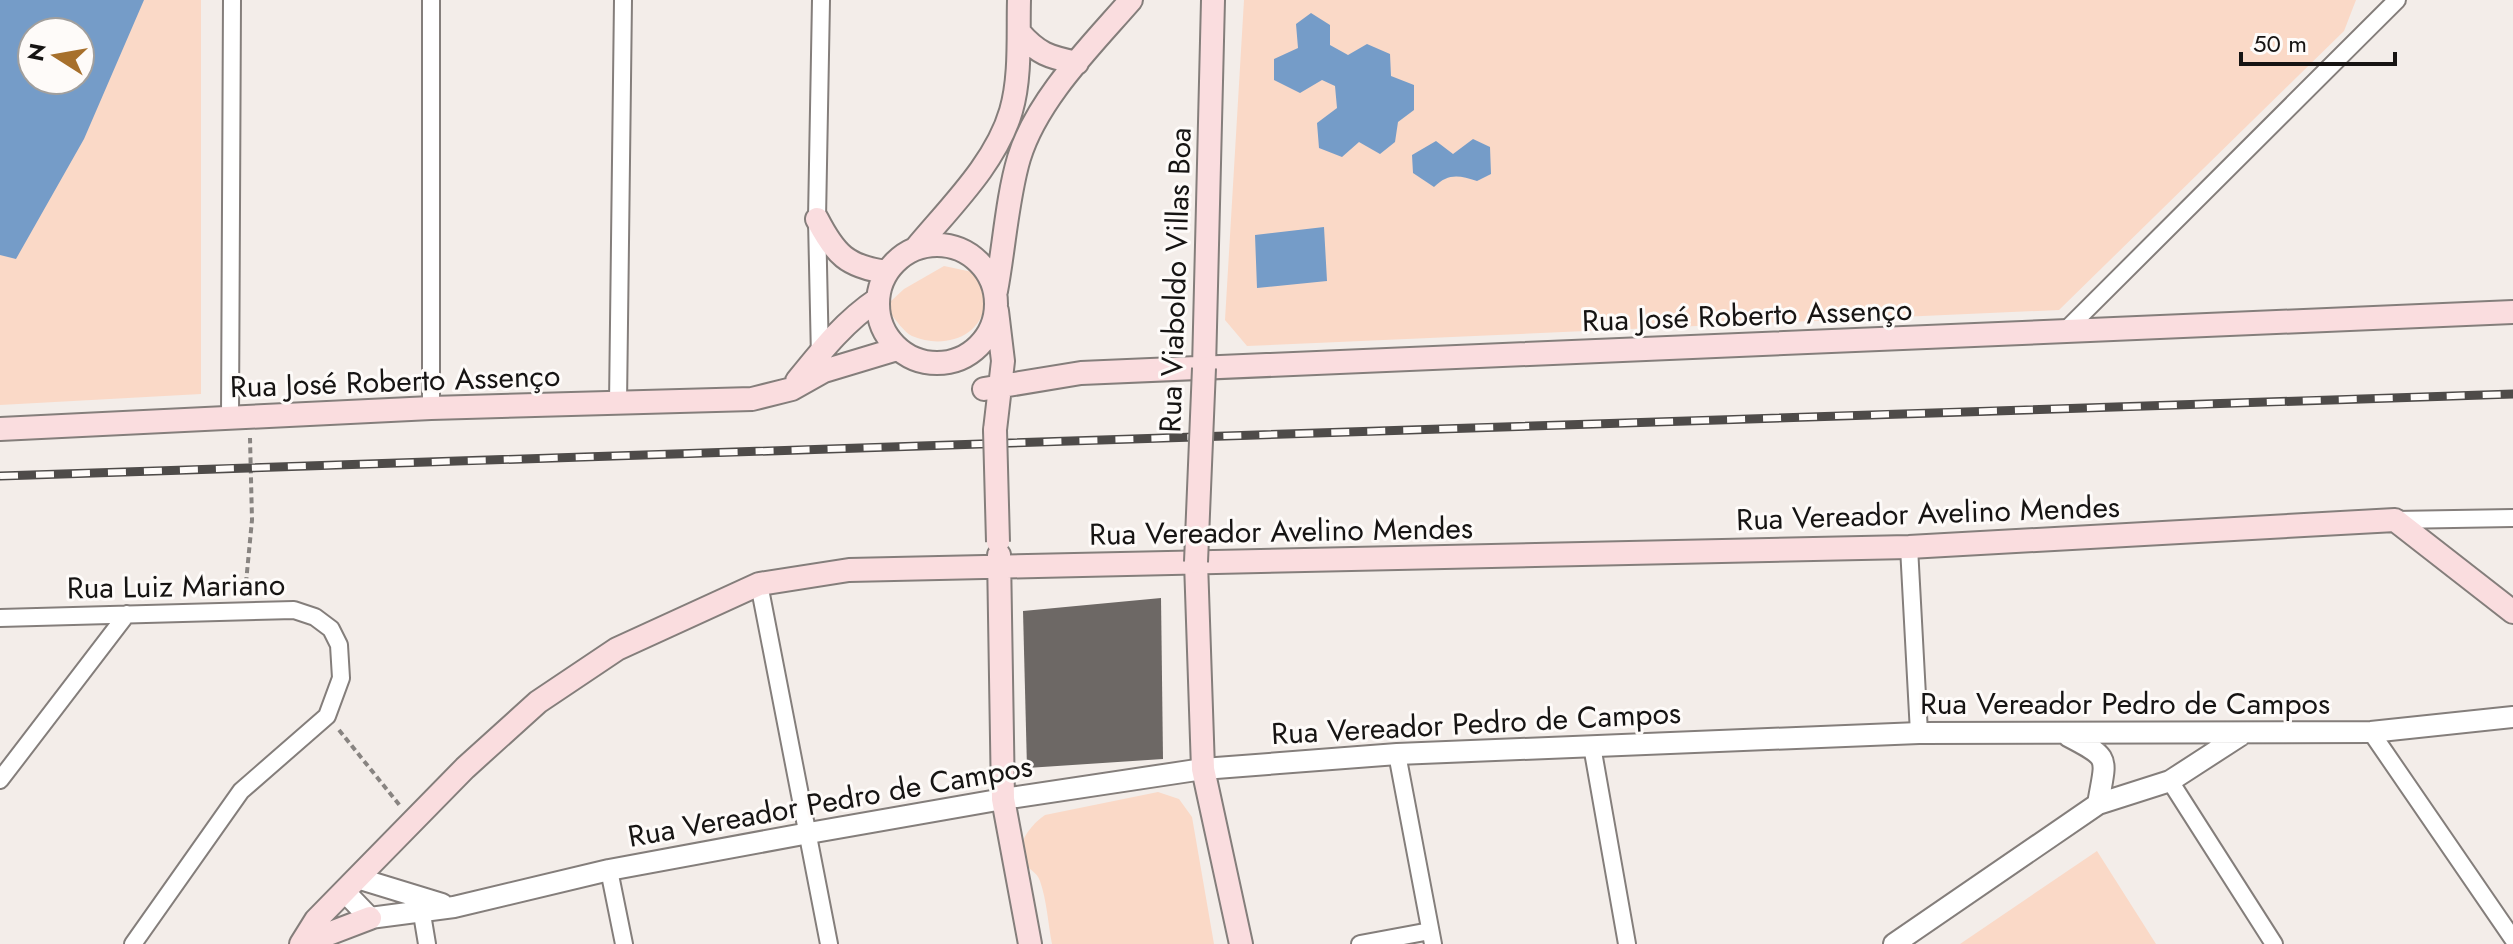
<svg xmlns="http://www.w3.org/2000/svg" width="2513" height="944" font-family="Jost,sans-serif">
<rect width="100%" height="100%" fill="#f3ede9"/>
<!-- green -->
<path fill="#fad9c7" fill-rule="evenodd" d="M0,0H201V394L0,405ZM32,32H80V80H32Z
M1244,0H2356L2344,31L2059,310L1247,346L1225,320Z
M944,266L977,273C980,282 986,293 985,303C981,339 941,349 912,336C904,332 896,320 890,313V302L904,289Z
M1158,792L1179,799L1192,817L1214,944H1052C1048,924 1047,901 1040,881C1037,872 1029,870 1024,862C1014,844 1032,824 1045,815Z
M2097,851L2156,944H1960Z"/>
<!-- water -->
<path fill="#759cc8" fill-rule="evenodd" d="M0,0H144L84,139L16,259L0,255ZM32,32H80V80H32Z
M1311,13L1330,25V45L1348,55L1367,44L1390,54L1391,76L1414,85V110L1398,122L1395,142L1380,154L1359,142L1342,157L1319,148L1317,123L1337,108L1335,86L1322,80L1300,93L1274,80V59L1298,48L1296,24Z
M1473,139L1490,147L1491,174L1477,181C1459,175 1448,173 1434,187L1413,173L1412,155L1436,141L1453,154Z
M1324,227L1327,281L1257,288L1255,235Z"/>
<!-- building -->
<path fill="#6d6865" d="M1161,598L1163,759L1027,768L1023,611Z"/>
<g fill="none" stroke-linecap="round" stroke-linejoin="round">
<!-- minor casing -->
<g stroke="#847e7b" stroke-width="20">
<path id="minor" d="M431,0V408
M2064,332L2397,0
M820,358L817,219L821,0
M618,404L623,0
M230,416L232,0
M2395,520L2513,518
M1909,547L1919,733
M759,584L829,944
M0,618L294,610L315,617L331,629L339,645L341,678L327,716L241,791L133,944
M2371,732L2513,939
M1592,746L1627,944
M1397,754L1433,944
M0,780L127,614
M2170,781L2274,944
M609,870L624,944
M420,902L427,944
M1360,944L1430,931"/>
</g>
<!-- tertiary casing -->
<g stroke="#847e7b" stroke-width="24">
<path id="tertiary" d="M2068,736C2112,759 2106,756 2098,804
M357,878L442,904
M344,891L370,918L454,907L609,870L809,833L1003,799L1203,769L1397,754L1919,733L2371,732L2513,717
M1894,944L2098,804L2170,781L2241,735"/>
</g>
<!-- secondary casing -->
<g stroke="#847e7b" stroke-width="26">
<path id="secondary" d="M1019,32C1038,54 1049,57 1077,63
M817,219C835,254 847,267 887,272
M878 304a59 59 0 1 1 118 0a59 59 0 1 1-118 0Z
M916,248C950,207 996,163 1011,111C1021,77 1018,35 1019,0
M996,291C1004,249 1007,198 1019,158C1037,99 1091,46 1131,0
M1204,368L1213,0
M797,381C822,350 845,321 878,299
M984,389L1081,373L2513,312
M0,429L431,408L752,399L792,389L824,371L897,349
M995,430L1003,361L997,311
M999,555L1003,799L1030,944
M1196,562L1203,769L1241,944
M301,944L316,920L465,768L538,702L617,649L759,584L849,570L1909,547L2395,520L2513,612
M302,944L370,918"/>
</g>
<!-- path -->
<path stroke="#888481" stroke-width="4" stroke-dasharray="6 4" stroke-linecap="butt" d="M245,593L252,520L250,438
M339,730L401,807"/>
<!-- minor -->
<use href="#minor" stroke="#fff" stroke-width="16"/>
<!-- tertiary -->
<use href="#tertiary" stroke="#fff" stroke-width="20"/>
<!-- secondary -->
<use href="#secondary" stroke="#fadddf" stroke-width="22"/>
<!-- rail casing -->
<g stroke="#4e4b49" stroke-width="9">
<path id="rail" d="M0,476L2513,394"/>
</g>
<!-- rail -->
<use href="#rail" stroke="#fefbf9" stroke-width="6" stroke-dasharray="18" stroke-linecap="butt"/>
<!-- secondary-bridge casing -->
<g stroke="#847e7b" stroke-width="26" stroke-linecap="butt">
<path id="secondary-bridge" d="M995,430L998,542
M1196,562L1204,368"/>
</g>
<!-- secondary-bridge -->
<use href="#secondary-bridge" stroke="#fadddf" stroke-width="22"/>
</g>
<g text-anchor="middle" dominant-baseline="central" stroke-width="6" stroke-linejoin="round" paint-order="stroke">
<!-- street labels -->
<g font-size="30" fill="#161413" stroke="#fefbf9">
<text transform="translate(1175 280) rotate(-88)">Rua Viaboldo Villas Boa</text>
<text transform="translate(1747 315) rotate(-2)">Rua José Roberto Assenço</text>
<text transform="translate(395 381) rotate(-2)">Rua José Roberto Assenço</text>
<text transform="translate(1928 513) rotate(-2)">Rua Vereador Avelino Mendes</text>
<text transform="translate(1281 531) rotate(-1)">Rua Vereador Avelino Mendes</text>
<text transform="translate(176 586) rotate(-1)">Rua Luiz Mariano</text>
<text x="2125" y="703">Rua Vereador Pedro de Campos</text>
<text transform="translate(1476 723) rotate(-3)">Rua Vereador Pedro de Campos</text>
<text transform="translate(830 801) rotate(-10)">Rua Vereador Pedro de Campos</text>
</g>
</g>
<!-- north arrow -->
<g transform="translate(56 56) rotate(281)"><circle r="38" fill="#fefbf9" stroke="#a19f9d" stroke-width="2"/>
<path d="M0-6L14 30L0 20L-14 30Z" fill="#a7702c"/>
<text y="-12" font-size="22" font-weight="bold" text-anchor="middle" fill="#161413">N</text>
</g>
<!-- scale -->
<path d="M2241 52v12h154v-12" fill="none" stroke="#161413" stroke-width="4"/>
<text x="2253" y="52" font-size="24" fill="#161413" stroke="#fefbf9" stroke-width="6" paint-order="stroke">50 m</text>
</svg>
